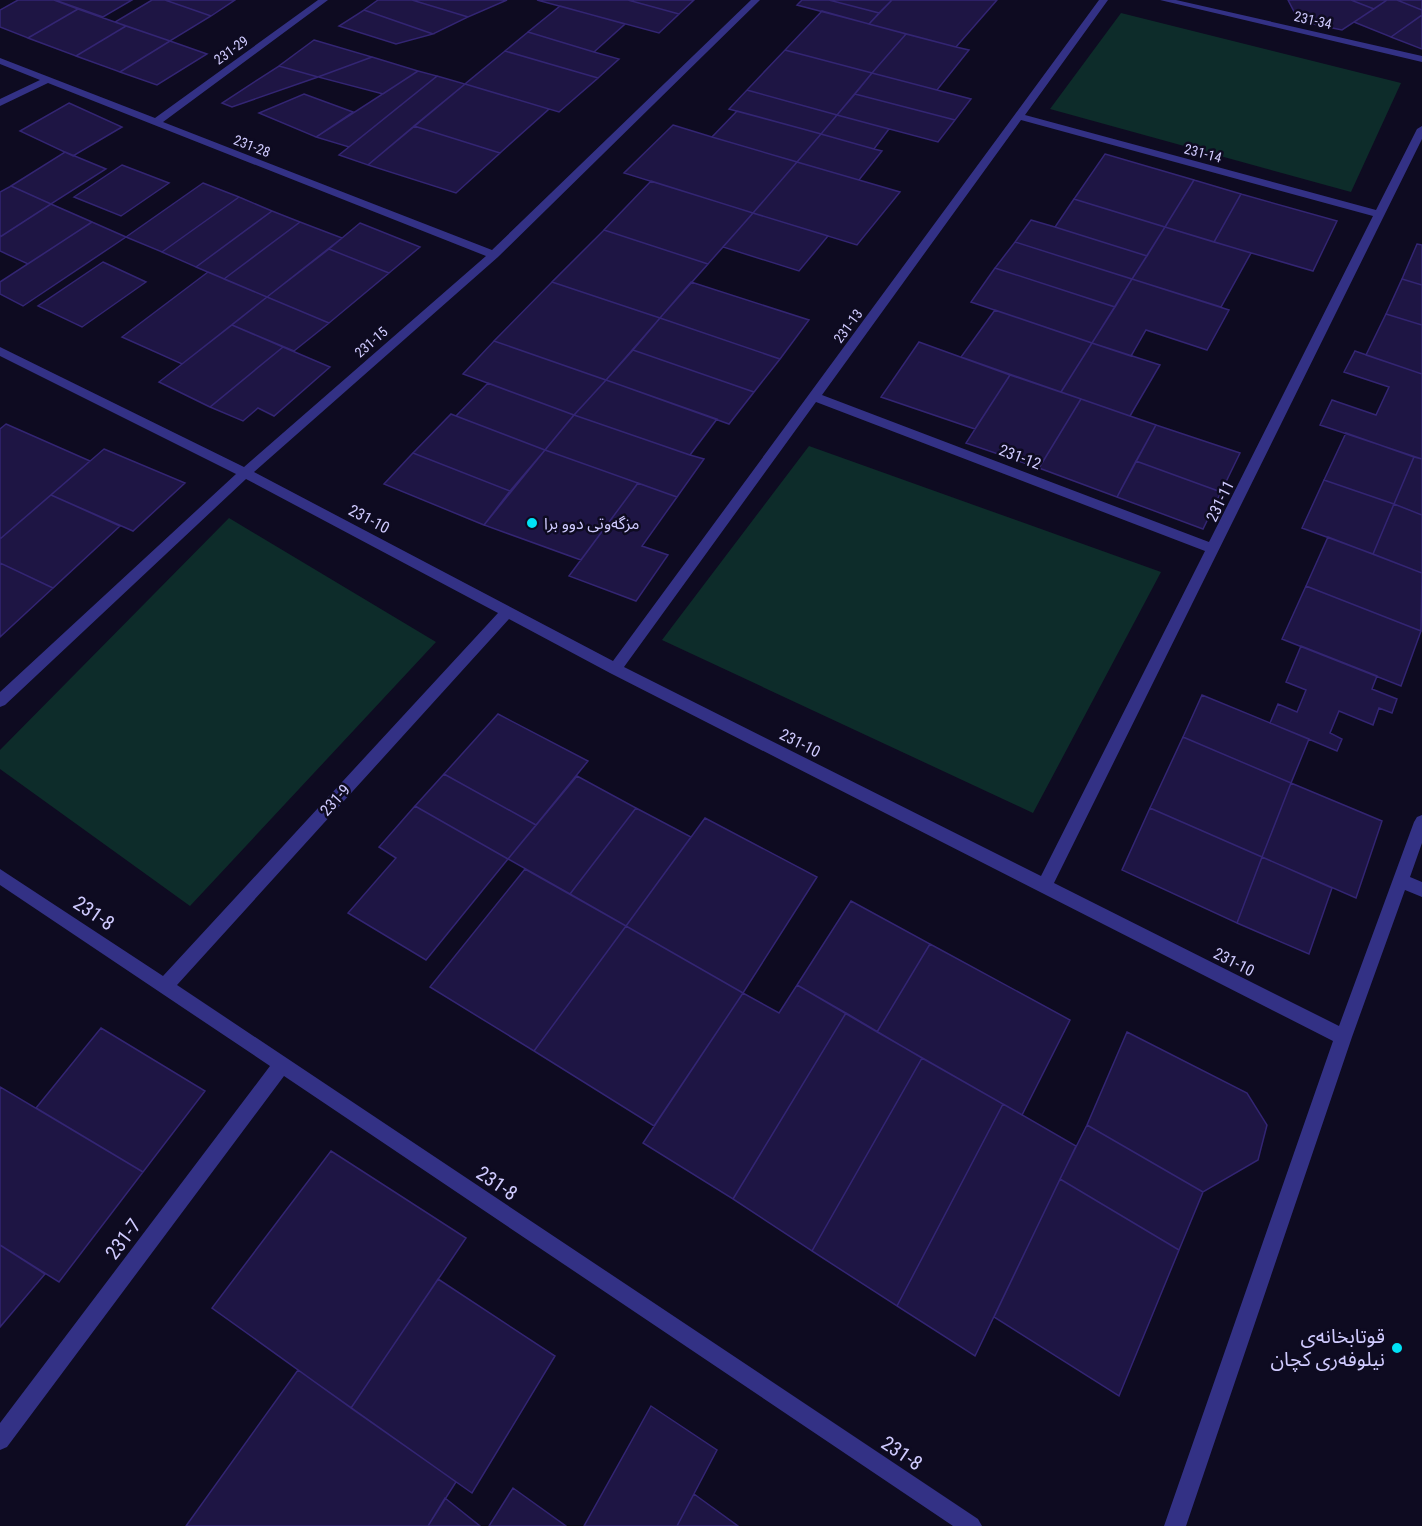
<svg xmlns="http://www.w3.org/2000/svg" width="1422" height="1526" font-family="'Roboto Condensed','Noto Sans Arabic',sans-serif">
<rect width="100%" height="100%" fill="#0e0b21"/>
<!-- green -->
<path fill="#0d2c2a" d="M1121,13L1401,83L1351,192L1050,109Z
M809,446L1161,572L1033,813L662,640Z
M229,518L436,642L190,906L0,769V750Z"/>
<!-- building -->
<path fill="#1e1544" stroke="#332573" stroke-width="1.5" d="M18,0H54L78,9L28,38L0,27V10Z
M55,0H132L103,17Z
M152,0H165L211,16L170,41L115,22Z
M165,0H235L211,16Z
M378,0H412L468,17L433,34L364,10Z
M412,0H507L468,17Z
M537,0H628L679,14L659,33Z
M628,0H694L679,14Z
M802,0H829L879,13L869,24L797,5Z
M829,0H892L879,13Z
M892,0H997L956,47L869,24Z
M1288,0H1351L1374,9L1342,30L1299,21Z
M1351,0H1387L1374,9Z
M1387,0H1397L1422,10V15L1391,37L1354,22Z
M1397,0H1422V10Z
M560,6L625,24L594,52L528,32Z
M78,9L126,26L76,56L28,38Z
M364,10L433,34L396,44L339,26Z
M822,11L869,24L906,34L872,73L785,50Z
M1422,15V49L1391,37Z
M126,26L170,41L120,72L76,56Z
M528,32L594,52L619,59L598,78L505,51Z
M906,34L956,47L969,50L937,90L872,73Z
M314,40L372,57L318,77L279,66Z
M170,41L207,54L157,85L120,72Z
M785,50L872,73L837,115L747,90Z
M505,51L598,78L559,112L465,84Z
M372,57L418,71L383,94L318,77Z
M279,66L318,77L232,107L222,103Z
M418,71L437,76L349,147L316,137Z
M872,73L937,90L971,99L955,120L855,94Z
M437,76L465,84L368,165L339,155Z
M465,84L549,109L500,153L414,126Z
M747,90L837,115L821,134L729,109Z
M304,94L353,112L316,137L259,113Z
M855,94L955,120L938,142L837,115Z
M69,103L122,127L73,156L20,131Z
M737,111L821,134L797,162L712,137Z
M837,115L889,129L874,149L821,134Z
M673,125L712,137L797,162L753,213L624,173Z
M414,126L500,153L456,193L368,165Z
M821,134L874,149L882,151L859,180L797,162Z
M65,152L106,169L51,204L11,186Z
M1105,154L1194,180L1165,227L1074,199Z
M797,162L859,180L900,192L857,245L753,213Z
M122,165L169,183L121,216L74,197Z
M1194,180L1241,194L1214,242L1165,227Z
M651,181L753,213L708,264L604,230Z
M203,183L239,197L162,252L126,237Z
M11,186L51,204L0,237V192Z
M1241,194L1337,221L1313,271L1214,242Z
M239,197L272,211L196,267L162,252Z
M1074,199L1165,227L1147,256L1055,227Z
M51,204L92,222L28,264L0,251V237Z
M272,211L300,222L224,279L196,267Z
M753,213L828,236L799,271L723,247Z
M1031,220L1055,227L1147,256L1132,279L1015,242Z
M92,222L126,237L23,306L0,294V282Z
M300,222L342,238L267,297L224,279Z
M360,223L420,247L389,273L329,249Z
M1165,227L1251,253L1221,307L1132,279Z
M604,230L708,264L660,318L552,282Z
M1015,242L1132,279L1115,307L995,268Z
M1417,244L1422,245V285L1402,279Z
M329,249L389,273L329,323L267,297Z
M103,262L146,282L82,327L38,306Z
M995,268L1115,307L1092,343L971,302Z
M208,272L267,297L182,364L122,337Z
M1132,279L1229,310L1207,350L1146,330L1131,356L1092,343Z
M1402,279L1422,285V325L1386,314Z
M552,282L660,318L606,380L494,341Z
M691,282L809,320L780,359L660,318Z
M267,297L329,323L294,351L232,325Z
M995,310L1092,343L1061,392L961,357Z
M1386,314L1422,325V374L1366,355Z
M660,318L780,359L754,392L633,350Z
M232,325L283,347L210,407L159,382Z
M494,341L606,380L574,415L463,374Z
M919,342L1010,375L975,429L881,397Z
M1092,343L1160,365L1130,416L1061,392Z
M283,347L330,367L274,416L258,408L243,421L210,407Z
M633,350L754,392L729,424L606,380Z
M1355,351L1422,374V459L1320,425L1332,400L1376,415L1389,387L1344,372Z
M1010,375L1081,399L1039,468L966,443Z
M606,380L717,419L690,455L574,415Z
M488,383L574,415L545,450L456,416Z
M1081,399L1156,425L1117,497L1039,468Z
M451,414L456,416L545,450L510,491L413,453Z
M574,415L690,455L704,459L677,497L545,450Z
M6,424L90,461L0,539V429Z
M1156,425L1240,453L1221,492L1136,461Z
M1346,433L1414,457L1394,504L1324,480Z
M104,449L185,483L133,531L51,495Z
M545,450L638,483L581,560L484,525Z
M413,453L510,491L484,525L384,484Z
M1414,457L1422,459V515L1394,504Z
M1136,461L1221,492L1203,529L1117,497Z
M1324,480L1394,504L1373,554L1302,528Z
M638,483L677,497L642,546L668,555L636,601L569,576Z
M51,495L120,526L53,588L0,563V539Z
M1394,504L1422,515V573L1373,554Z
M1328,537L1422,573L1421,631L1306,586Z
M0,563L53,588L0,637Z
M1306,586L1421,631L1401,686L1282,639Z
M1301,646L1377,676L1372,689L1397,699L1392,713L1379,708L1373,725L1339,711L1330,733L1342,739L1337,751L1270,723L1278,704L1297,712L1306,690L1286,682Z
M1202,695L1309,739L1291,783L1183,737Z
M498,714L588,761L536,825L444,774Z
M1183,737L1291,783L1262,857L1150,808Z
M444,774L536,825L508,859L415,806Z
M577,776L636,808L570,894L508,859Z
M1291,783L1382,821L1356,898L1262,857Z
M415,806L508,859L426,960L348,913L396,858L379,847Z
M636,808L691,837L626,926L570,894Z
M1150,808L1262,857L1237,923L1122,870Z
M705,818L817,877L743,993L626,926Z
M1262,857L1332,888L1309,954L1237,923Z
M525,869L626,926L534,1051L430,987Z
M851,901L930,944L877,1032L797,985Z
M626,926L743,993L654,1126L534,1051Z
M930,944L1070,1020L1022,1115L877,1032Z
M797,985L846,1013L733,1199L643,1143L743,993L779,1013Z
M846,1013L922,1058L812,1251L733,1199Z
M101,1028L205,1091L143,1172L36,1108Z
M1127,1032L1247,1093L1267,1125L1258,1160L1203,1192L1087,1125Z
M922,1058L1003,1104L897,1306L812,1251Z
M0,1087L143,1172L59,1282L0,1245Z
M1003,1104L1076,1146L975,1356L897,1306Z
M1087,1125L1203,1192L1179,1250L1060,1179Z
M331,1151L466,1238L351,1408L212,1308Z
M1060,1179L1179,1250L1119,1396L994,1317Z
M0,1245L45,1274L0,1327Z
M438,1279L555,1356L472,1493L351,1408Z
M298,1370L456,1482L428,1526H186Z
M651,1406L717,1450L677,1526H584Z
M513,1488L566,1526H489Z
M694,1494L738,1526H677Z
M445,1498L480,1526H428Z"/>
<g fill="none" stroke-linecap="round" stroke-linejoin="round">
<!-- minor -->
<path fill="#333185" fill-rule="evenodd" d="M318,0H328L163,122L492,250L751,0H760L498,257L254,472L613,661L1099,0H1108L1025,115L1376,210L1417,129L1422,126V139L1054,883L1339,1026L1414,822L1417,817L1422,815V843L1410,877L1422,882V897L1405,890L1352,1037L1186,1526H1164L1333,1041L610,673L509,619L177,985L978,1519L982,1526H953L284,1076L7,1447L0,1450V1423L270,1066L0,885V869L163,976L498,613L246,479L5,705L0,707V692L236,474L0,356V347L244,467L486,256L48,83L0,106V99L40,80L0,64V58L155,118ZM1021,120L1373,216L1209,542L822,395ZM816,402L1205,551L1041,876L624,667Z
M1160,0H1176L1422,56V62Z"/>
</g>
<!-- markers -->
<g fill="#00e2f6" stroke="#0e0b21" stroke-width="2">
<circle cx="532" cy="523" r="6"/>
<circle cx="1397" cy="1348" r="6"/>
</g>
<g text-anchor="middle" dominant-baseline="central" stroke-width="5" stroke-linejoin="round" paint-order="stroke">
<!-- far-street labels -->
<g font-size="14" fill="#d0cbff" stroke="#0e0b21">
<text transform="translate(1313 20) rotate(13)">231-34</text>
<text transform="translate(231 50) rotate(-36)">231-29</text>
<text transform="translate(252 146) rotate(21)">231-28</text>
<text transform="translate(1203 153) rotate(15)">231-14</text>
<text transform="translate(848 326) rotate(-54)">231-13</text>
<text transform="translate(371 342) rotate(-41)">231-15</text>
</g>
<!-- street labels -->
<g font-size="16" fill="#d0cbff" stroke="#0e0b21">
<text transform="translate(1020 457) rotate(21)">231-12</text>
<text transform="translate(1220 501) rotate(-64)">231-11</text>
<text transform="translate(369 519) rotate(28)">231-10</text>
<text transform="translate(800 743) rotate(27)">231-10</text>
<text transform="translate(335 800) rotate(-48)">231-9</text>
<text transform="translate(1234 962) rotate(27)">231-10</text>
</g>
<!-- poi labels -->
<g font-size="16" fill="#d0cbff" stroke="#0e0b21" text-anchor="start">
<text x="544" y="523">مزگەوتی دوو برا</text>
</g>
<!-- near-street labels -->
<g font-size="20" fill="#d0cbff" stroke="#0e0b21">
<text transform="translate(94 913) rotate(34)">231-8</text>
<text transform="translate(497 1183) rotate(34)">231-8</text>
<text transform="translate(123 1239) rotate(-53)">231-7</text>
<text transform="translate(902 1453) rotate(34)">231-8</text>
</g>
<!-- near-poi labels -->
<g font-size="20" fill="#d0cbff" stroke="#0e0b21" text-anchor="end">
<text x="1385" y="1336">قوتابخانەی<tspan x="1385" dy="23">نیلوفەری کچان</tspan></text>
</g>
</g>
</svg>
